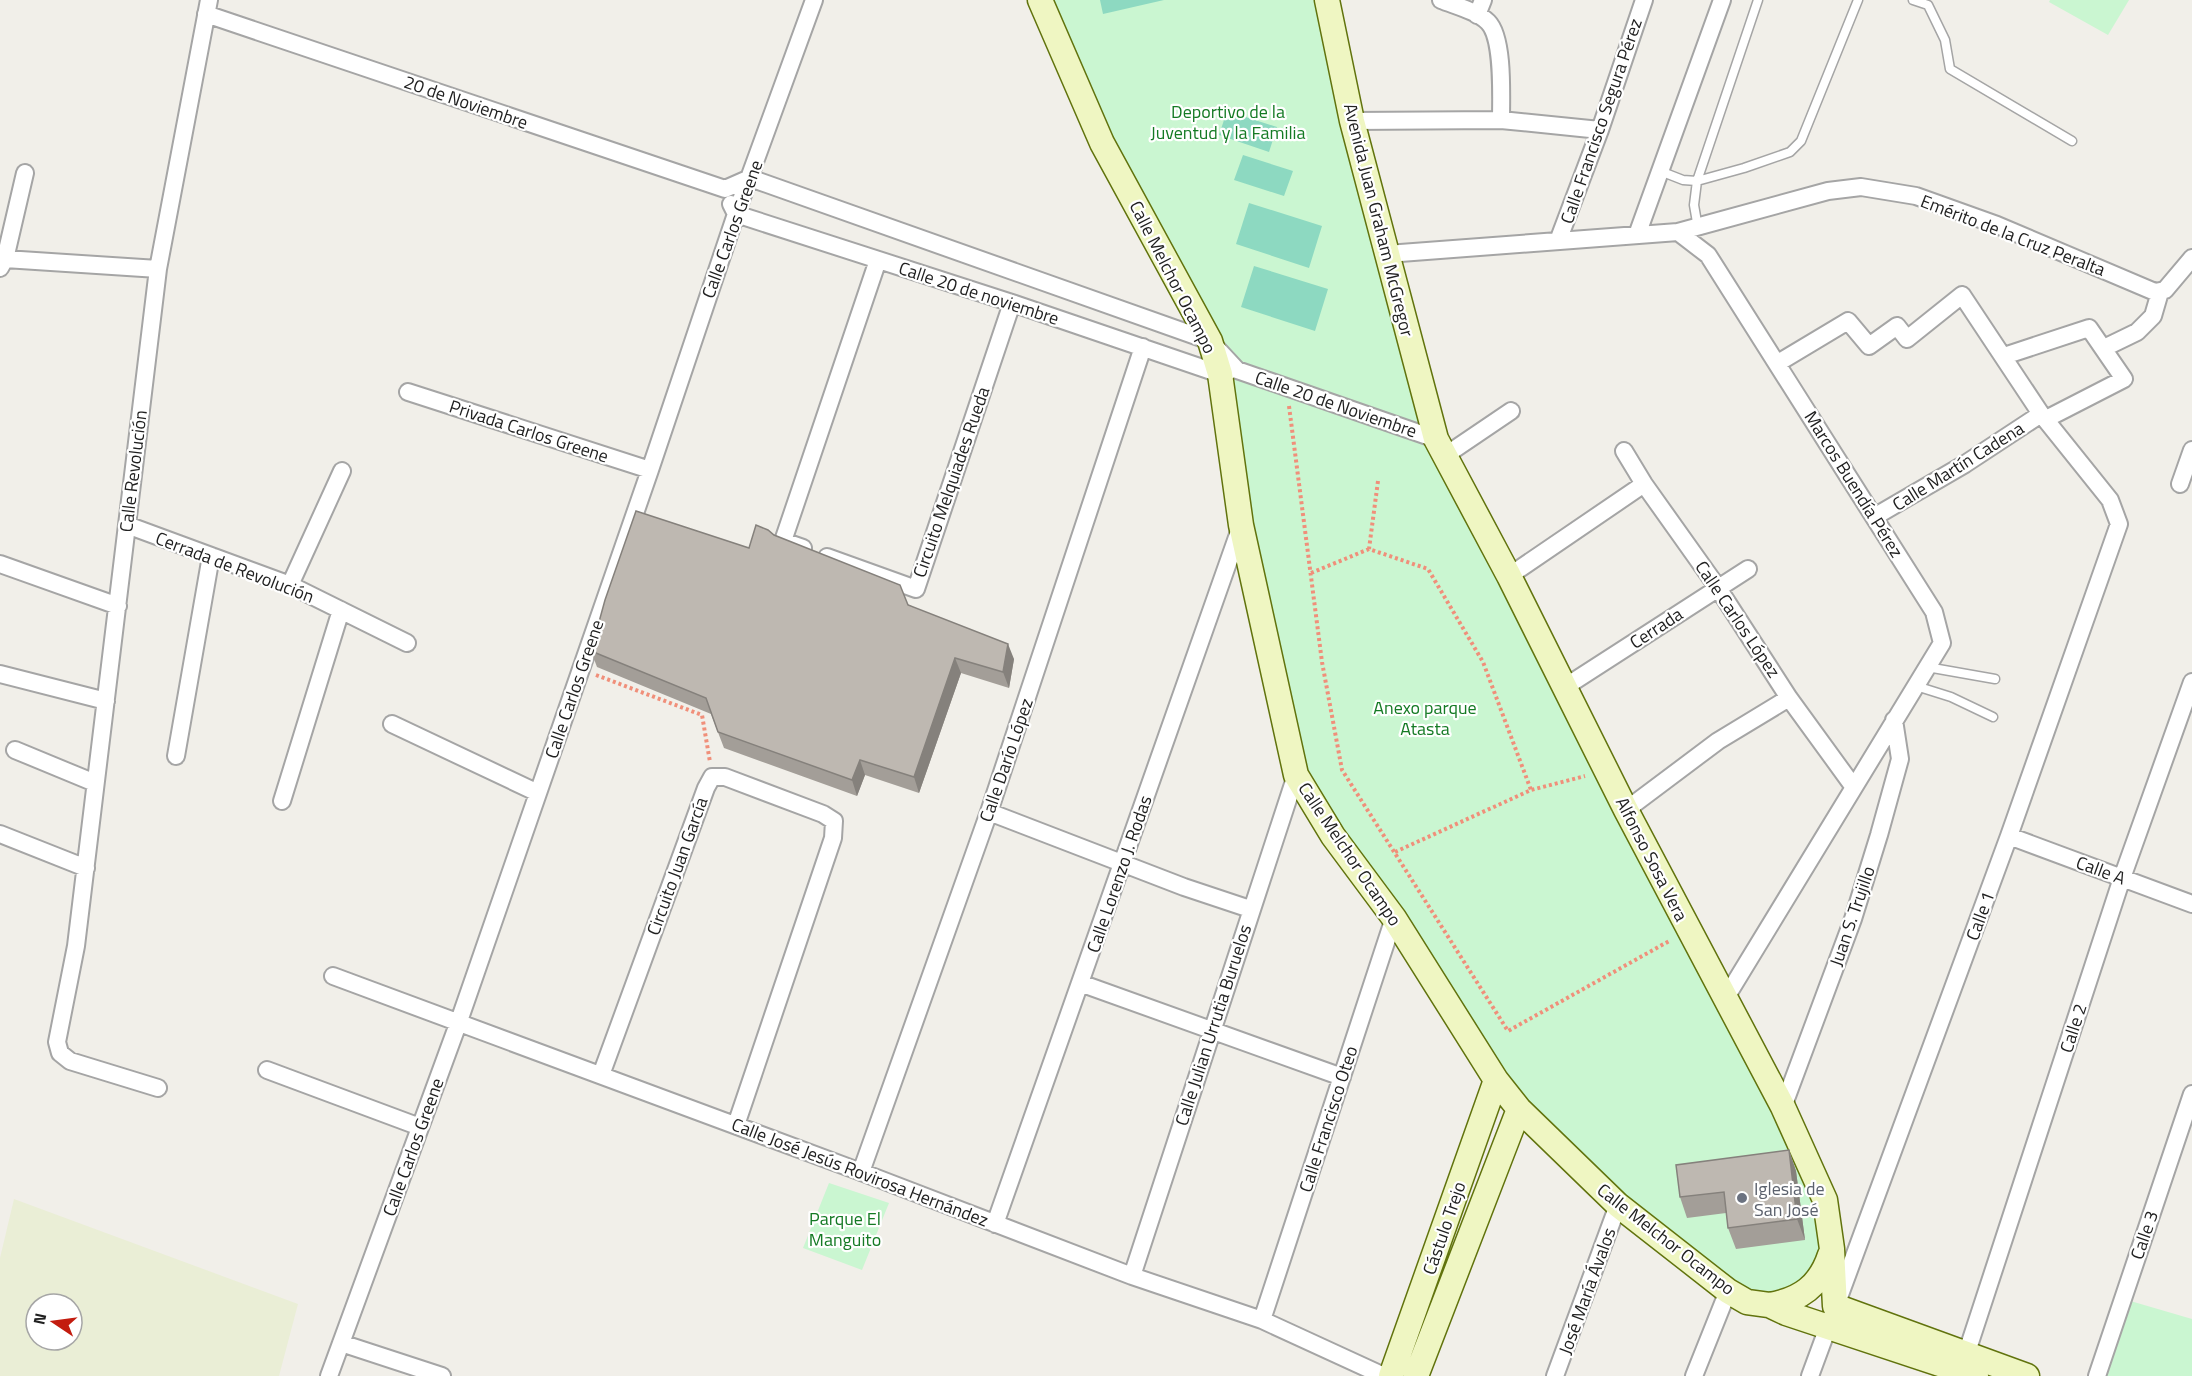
<svg xmlns="http://www.w3.org/2000/svg" width="2192" height="1376" font-family="'Titillium Web',sans-serif">
<rect width="100%" height="100%" fill="#f1efe9"/>
<!-- farmland -->
<path fill="#eaeed6" fill-rule="evenodd" d="M14,1199L298,1304L279,1376H0V1258ZM36,1304H72V1340H36Z"/>
<!-- park -->
<path fill="#caf6d1" d="M1040,0H1326L1436,439L1825,1200L1819,1279L1747,1302L1519,1109L1296,775L1210,341Z
M2050,0H2129L2108,35L2049,2Z
M829,1183L889,1203L862,1270L803,1248Z
M2127,1300L2192,1319V1376H2100Z"/>
<!-- pitch -->
<path fill="#8dd9c1" d="M1100,0H1164L1103,14Z
M1227,111L1277,127L1269,152L1219,135Z
M1243,155L1293,171L1284,196L1234,180Z
M1249,203L1322,226L1309,268L1236,244Z
M1254,266L1328,289L1315,331L1241,307Z"/>
<g fill="none" stroke-linecap="round" stroke-linejoin="round">
<!-- lane casing -->
<g stroke="#a5a5a5" stroke-width="11">
<path id="lane" d="M1913,0L1928,5L1945,40L1950,69L2072,141
M1660,171L1683,180L1697,181L1744,168L1790,152L1801,141L1858,0
M1698,228L1694,205L1697,181L1758,0
M1927,667L1995,679
M1916,686L1951,697L1993,717"/>
</g>
<!-- street casing -->
<g stroke="#a5a5a5" stroke-width="20">
<path id="street" d="M1441,0C1456,6 1477,11 1488,22C1504,38 1501,97 1501,120
M206,14L725,189L750,178L1210,341L1237,370L1436,439
M1477,15L1483,0
M1352,121L1501,120L1600,130
M731,204L736,214L1012,303L1220,374L1228,372
M1678,232L1828,191L1861,187L1916,196L1997,225L2155,292L2165,290L2192,258
M1637,235L1722,0
M1558,241L1600,130L1644,0
M1387,254L1678,232L1708,255L1934,612L1942,643L1725,999
M5,259L25,173
M0,268L5,259L158,269
M2104,348L2137,332L2153,316L2160,292
M2004,356L2089,328L2124,379L2046,419
M1778,363L1848,321L1869,346L1897,326L1907,339L1962,295L2041,414L2110,500L2119,524L2009,836L1810,1376
M408,392L650,470
M1624,451L1644,484L1718,588L1789,698L1853,786
M1446,455L1511,411
M2180,484L2192,450
M1874,517L1965,464L2041,414
M127,525L290,585L407,643
M803,548L783,541L878,260
M827,557L916,589L1012,303
M0,564L118,606
M1509,576L1644,484
M290,585L342,471
M0,674L106,701
M1565,687L1748,569
M392,724L538,793
M15,750L95,783
M176,756L211,556
M282,801L341,610
M1626,810L1718,741L1789,698
M989,812L1184,887L1250,909
M0,834L86,868
M2009,836L2192,904
M333,976L861,1172L1132,1276L1262,1320L1384,1376
M1080,983L1342,1077
M267,1070L420,1127
M601,1075L706,788L712,777H725L823,814L834,821L833,838L736,1125
M158,1088L70,1061L60,1053L57,1042L76,946L158,269L209,0
M1783,1107L1853,919L1879,835L1900,759L1894,720
M861,1172L989,812L1143,347
M995,1224L1241,526
M1132,1276L1296,775
M1262,1320L1394,918
M341,1343L442,1376
M1963,1364L2122,878L2192,682
M329,1376L458,1024L650,470L736,214L814,0
M1555,1376L1618,1205
M1694,1376L1728,1291
M2097,1376L2192,1094"/>
</g>
<!-- secondary casing -->
<g stroke="#61730d" stroke-width="27">
<path id="secondary" d="M1040,0L1102,143L1210,341L1220,374L1241,525L1296,775L1333,836L1394,918L1496,1080L1519,1109L1618,1205L1728,1291L1747,1302L1769,1305L1786,1313L1976,1376
M1327,0L1352,121L1436,439L1509,576L1626,810L1783,1107L1825,1200L1832,1249L1835,1306L2027,1376
M1769,1305C1800,1300 1820,1286 1830,1255
M1391,1376L1496,1080
M1416,1376L1519,1109"/>
</g>
<!-- path -->
<path stroke="#f08f7a" stroke-width="4" stroke-dasharray="3 3" stroke-linecap="butt" d="M1289,406L1322,662L1342,770L1508,1031L1671,940
M1378,481L1369,549L1428,569L1483,662L1531,790
M1311,573L1369,549
M596,675L702,715L710,762
M1395,852L1531,790L1585,776"/>
<!-- lane -->
<use href="#lane" stroke="#fff" stroke-width="8"/>
<!-- street -->
<use href="#street" stroke="#fff" stroke-width="16"/>
<!-- secondary -->
<use href="#secondary" stroke="#eff6c2" stroke-width="24"/>
</g>
<!-- wall -->
<path fill="#a39e98" d="M774,535L1014,659L1009,688L961,673L919,793L865,775L857,796L724,748L711,714L597,667L591,651L749,548Z
M1789,1150L1796,1171L1805,1240L1736,1249L1728,1228L1726,1213L1687,1218L1680,1197Z"/>
<!-- shaded-wall -->
<path fill="#85817c" d="M1008,644L1014,659L1009,688L1003,672Z
M955,658L961,673L919,793L914,777Z
M860,760L865,775L857,796L852,780Z
M1789,1150L1796,1171L1805,1240L1797,1219Z"/>
<!-- building -->
<path fill="#beb8b1" stroke="#85817c" stroke-width="1.5" d="M636,511L749,548L756,525L768,530L774,535L900,585L908,605L1008,644L1003,672L955,658L914,777L860,760L852,780L718,732L706,698L591,651L605,600Z
M1789,1150L1797,1219L1728,1228L1724,1192L1680,1197L1676,1165Z"/>
<!-- markers -->
<circle fill="#6b7280" stroke="#fff" stroke-width="2" cx="1742" cy="1198" r="6"/>
<g text-anchor="middle" dominant-baseline="central" stroke-width="4.5" stroke-linejoin="round" paint-order="stroke">
<!-- street labels -->
<g font-size="18" fill="#212121" stroke="#fff">
<text transform="translate(466 102) rotate(19)">20 de Noviembre</text>
<text transform="translate(1601 121) rotate(-71)">Calle Francisco Segura Pérez</text>
<text transform="translate(1379 220) rotate(76)">Avenida Juan Graham McGregor</text>
<text transform="translate(732 229) rotate(-70)">Calle Carlos Greene</text>
<text transform="translate(2013 235) rotate(21)">Emérito de la Cruz Peralta</text>
<text transform="translate(1173 277) rotate(63)">Calle Melchor Ocampo</text>
<text transform="translate(979 293) rotate(18)">Calle 20 de noviembre</text>
<text transform="translate(1336 404) rotate(19)">Calle 20 de Noviembre</text>
<text transform="translate(529 431) rotate(18)">Privada Carlos Greene</text>
<text transform="translate(1958 466) rotate(-32)">Calle Martín Cadena</text>
<text transform="translate(133 471) rotate(-83)">Calle Revolución</text>
<text transform="translate(951 482) rotate(-71)">Circuito Melquiades Rueda</text>
<text transform="translate(1854 484) rotate(58)">Marcos Buendía Pérez</text>
<text transform="translate(235 567) rotate(21)">Cerrada de Revolución</text>
<text transform="translate(1738 619) rotate(56)">Calle Carlos López</text>
<text transform="translate(1656 628) rotate(-33)">Cerrada</text>
<text transform="translate(574 689) rotate(-71)">Calle Carlos Greene</text>
<text transform="translate(1006 760) rotate(-71)">Calle Darío López</text>
<text transform="translate(1350 854) rotate(56)">Calle Melchor Ocampo</text>
<text transform="translate(1652 859) rotate(63)">Alfonso Sosa Vera</text>
<text transform="translate(677 866) rotate(-70)">Circuito Juan García</text>
<text transform="translate(2101 870) rotate(20)">Calle A</text>
<text transform="translate(1119 874) rotate(-71)">Calle Lorenzo J. Rodas</text>
<text transform="translate(1852 916) rotate(-71)">Juan S. Trujillo</text>
<text transform="translate(1980 916) rotate(-70)">Calle 1</text>
<text transform="translate(1213 1025) rotate(-72)">Calle Julian Urrutia Buruelos</text>
<text transform="translate(2073 1028) rotate(-72)">Calle 2</text>
<text transform="translate(1328 1119) rotate(-72)">Calle Francisco Oteo</text>
<text transform="translate(413 1147) rotate(-70)">Calle Carlos Greene</text>
<text transform="translate(860 1172) rotate(21)">Calle José Jesús Rovirosa Hernández</text>
<text transform="translate(1444 1228) rotate(-71)">Cástulo Trejo</text>
<text transform="translate(2144 1235) rotate(-71)">Calle 3</text>
<text transform="translate(1666 1239) rotate(38)">Calle Melchor Ocampo</text>
<text transform="translate(1587 1291) rotate(-70)">José María Ávalos</text>
</g>
<!-- park labels -->
<g font-size="18" fill="#147a24" stroke="#fff">
<text x="1228" y="111">Deportivo de la<tspan x="1228" dy="21">Juventud y la Familia</tspan></text>
<text x="1425" y="707">Anexo parque<tspan x="1425" dy="21">Atasta</tspan></text>
<text x="845" y="1218">Parque El<tspan x="845" dy="21">Manguito</tspan></text>
</g>
<!-- worship labels -->
<g font-size="18" fill="#5b616d" stroke="#fff" text-anchor="start">
<text x="1754" y="1188">Iglesia de<tspan x="1754" dy="21">San José</tspan></text>
</g>
</g>
<!-- north arrow -->
<g transform="translate(54 1322) rotate(283)"><circle r="28" fill="#ffffff" stroke="#a6a6a6" stroke-width="1.5"/>
<path d="M0-4.5L10 22L0 15L-10 22Z" fill="#c31c0f"/>
<text y="-9" font-size="16" font-weight="bold" text-anchor="middle" fill="#212121">N</text>
</g>
</svg>
